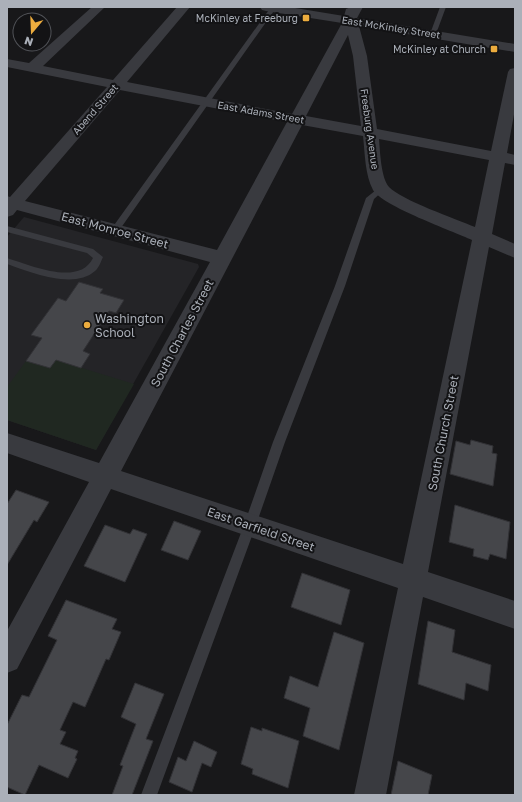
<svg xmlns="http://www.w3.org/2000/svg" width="522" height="802" font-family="'Golos Text',sans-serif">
<rect width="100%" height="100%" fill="#18181a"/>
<!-- built -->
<path fill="#242427" d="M24,217L198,264L199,267L96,450L7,420V237Z"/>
<!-- green -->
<path fill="#202821" d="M56,360L134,384L96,450L7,420V387L26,361L50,368Z"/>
<!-- building -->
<path fill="#45464a" stroke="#323236" d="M79,282L103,289L100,293L124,300L116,313L109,311L83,351L90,354L81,368L56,360L50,368L26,361L42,338L31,335L58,298L66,301Z
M471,440L493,446L492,453L497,454L493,486L450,474L456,441L470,445Z
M16,490L49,502L37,522L34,520L7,565V504Z
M455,505L510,522L506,559L490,554L488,560L473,556L474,549L449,542Z
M174,521L201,531L188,560L161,550Z
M105,525L130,534L133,529L147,534L125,582L84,566Z
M302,573L350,590L341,625L291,607Z
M66,600L117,619L112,629L121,632L109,660L106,659L85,707L73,702L60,730L66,732L60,744L78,751L75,758L77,759L68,778L39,765L25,795L7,787V725L22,695L29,697L57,640L48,636Z
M428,621L455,630L452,652L491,665L488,691L466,683L464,700L418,684Z
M334,632L364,643L339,750L303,736L310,708L284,698L290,676L318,687Z
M135,683L164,694L146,739L153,741L132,795H112L123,766L120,765L136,724L121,717Z
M251,727L262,731V728L299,741L288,788L252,774L253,769L241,764Z
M194,741L217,752L211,767L202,763L192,792L169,782L178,757L186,761Z
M398,761L432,775L428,795H391Z"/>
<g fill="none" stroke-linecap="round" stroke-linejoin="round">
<!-- service -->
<path fill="#393a3f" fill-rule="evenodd" d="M271,7L276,8L118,232H112L111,230L112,228Z
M440,7H446L436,34L431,35L430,34Z
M381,186L385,189L374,199L345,286L285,442L256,525L157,795H141L244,525L273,442L335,286L366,198Z
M7,226L93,249L103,257C101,261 99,268 95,271C74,290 30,272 7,264V258C30,265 79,287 93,258L87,253L7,232Z"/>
<!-- minor -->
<path fill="#393a3f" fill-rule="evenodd" d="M92,7H105L43,66L113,80L177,7H190L127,82L292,114L342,23L266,11L262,10L260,7H289L344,16L346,9L351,7H363L357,18L515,44V52L359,26L367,56L377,129L491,151L508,72L510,69L515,68V109L507,153L515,155V165L505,163L492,234L515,244V258L489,247L428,572L515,601V629L423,597L386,795H354L398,588L111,489L17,669L7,673V631L89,482L7,453V433L99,463L210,262L17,210L13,215L7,217V196L10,197L107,87L7,67V59L29,63ZM348,35L353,56L361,126L306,116ZM120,90L287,122L217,250L25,201ZM302,125L363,136C365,154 365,175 373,190C382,206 453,231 472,240L403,564L121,471ZM379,139L489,160L475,227C456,219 401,200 389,187C381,178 380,151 379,139Z"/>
</g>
<!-- markers -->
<g fill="#ecac3e" stroke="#131315" stroke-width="1.5">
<rect x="302" y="14" width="8" height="8" rx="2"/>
<rect x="490" y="45" width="8" height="8" rx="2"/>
<circle cx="87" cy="325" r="4"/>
</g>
<g text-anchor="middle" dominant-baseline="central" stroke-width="4" stroke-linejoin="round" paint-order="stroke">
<!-- far-poi labels -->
<g font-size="10" fill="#abb0b9" stroke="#131315" text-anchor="end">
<text x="298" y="18">McKinley at Freeburg</text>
<text x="486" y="49">McKinley at Church</text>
</g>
<!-- far-street labels -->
<g font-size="10" fill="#abb0b9" stroke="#131315">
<text transform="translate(391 27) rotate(9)">East McKinley Street</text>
<text transform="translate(95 109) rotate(-49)">Abend Street</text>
<text transform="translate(261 112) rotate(10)">East Adams Street</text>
<text transform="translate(370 129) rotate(82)">Freeburg Avenue</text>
</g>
<!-- street labels -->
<g font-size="12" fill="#abb0b9" stroke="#131315">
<text transform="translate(115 230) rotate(15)">East Monroe Street</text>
<text transform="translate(182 333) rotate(-62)">South Charles Street</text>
<text transform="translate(443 433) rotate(-79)">South Church Street</text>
<text transform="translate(261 529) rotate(19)">East Garfield Street</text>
</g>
<!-- poi labels -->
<g font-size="12" fill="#abb0b9" stroke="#131315" text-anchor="start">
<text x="95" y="318">Washington<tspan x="95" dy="14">School</tspan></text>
</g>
</g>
<!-- border -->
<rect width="522" height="802" fill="none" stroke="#abb0b9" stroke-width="16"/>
<!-- north arrow -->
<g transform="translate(32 32) rotate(199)"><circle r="19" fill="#131315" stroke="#505257"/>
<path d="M0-3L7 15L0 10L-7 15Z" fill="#ecac3e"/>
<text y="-6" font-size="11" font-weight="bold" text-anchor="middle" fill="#abb0b9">N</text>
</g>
</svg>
